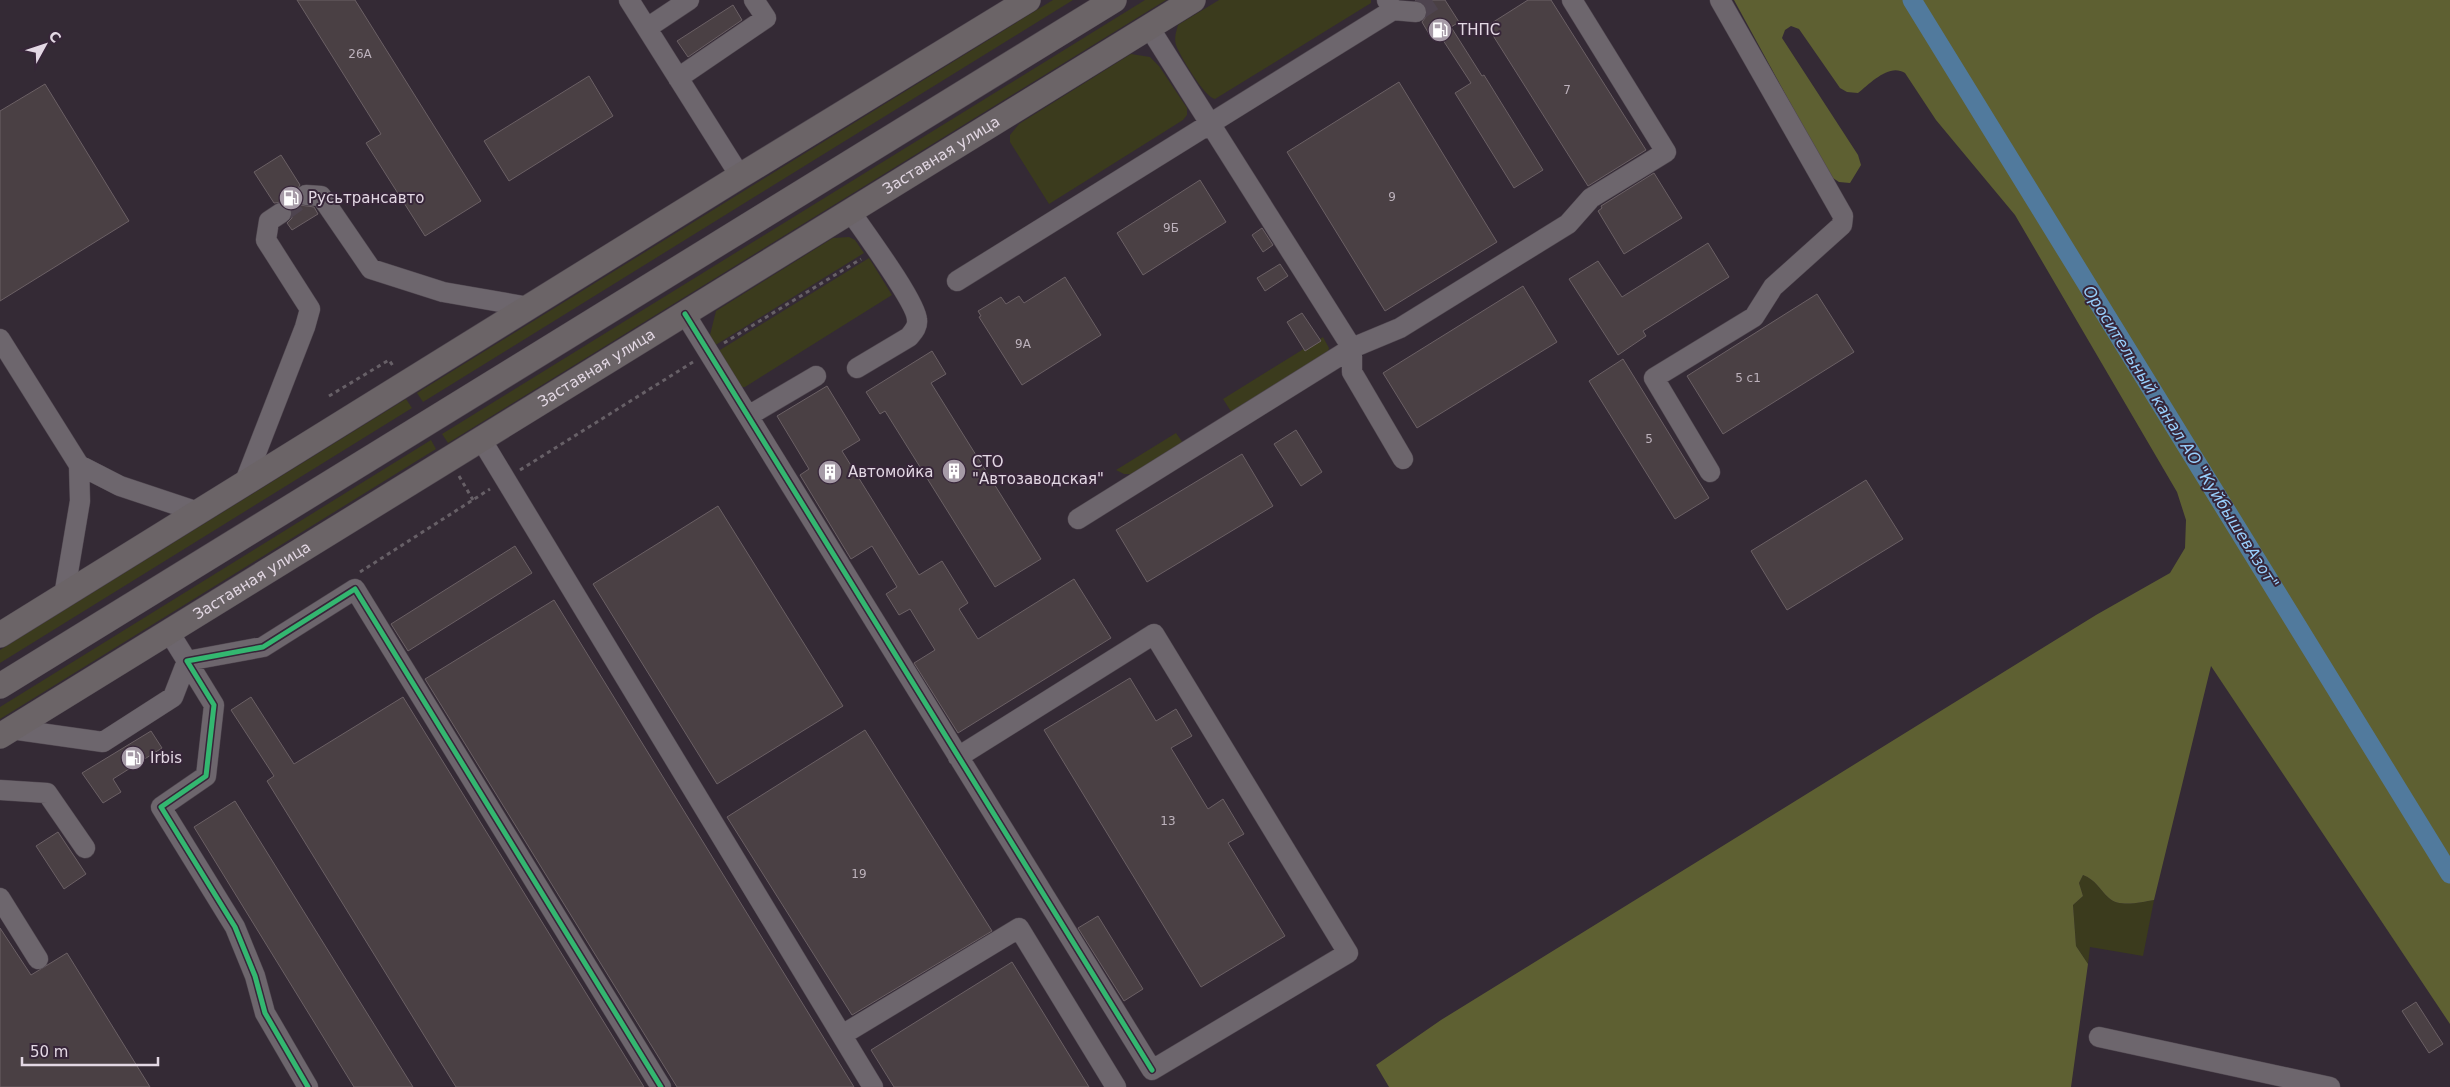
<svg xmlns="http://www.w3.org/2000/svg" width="2450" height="1087" font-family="'DejaVu Sans',sans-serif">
<rect width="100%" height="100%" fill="#342a35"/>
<!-- green -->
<path fill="#3b3b1d" d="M1053,0H1073L423,402L417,393Z
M1145,0H1166L448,443L442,434Z
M1219,0H1371V3L1215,99C1205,98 1180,56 1176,45C1174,38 1176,32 1178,25Z
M1131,54L1150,57L1159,66L1187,108V115L1183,120L1049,204L1010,142V135L1019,124Z
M849,237L855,240L864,253L714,346L710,335L716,311L833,238Z
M869,258L892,295L745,387H742L719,352L720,350Z
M1323,337L1329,348L1328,352L1232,413L1223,399Z
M406,399L412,408L0,663V650Z
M1176,433L1183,443L1134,474H1124L1116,470Z
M431,440L436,449L0,719V707Z
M2083,875C2096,880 2099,889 2109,898C2120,908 2141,902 2154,900L2143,956L2090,947L2088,964L2076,946L2073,905L2083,896L2079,883Z"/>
<!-- forest -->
<path fill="#5e6032" d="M1734,0H2450V1024L2211,666L2154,900C2141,902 2120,908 2109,898C2099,889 2096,880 2083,875L2079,883L2083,896L2073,905L2076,946L2088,964L2071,1087H1389L1376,1065L1441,1020L2096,615L2170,573L2185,548L2186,520L2177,492L2015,215L1936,120L1905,73C1889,63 1871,83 1858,93L1847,92L1840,88L1799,29L1791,26L1785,30L1782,38L1858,155L1861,165L1850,183L1839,182L1830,176Z"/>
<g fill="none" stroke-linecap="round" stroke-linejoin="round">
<!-- canal -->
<path stroke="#517a9d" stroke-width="19" d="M1912,0L2450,874"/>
</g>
<!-- building -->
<path fill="#4a4044" stroke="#6b6065" d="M297,0H355L481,201L425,236L366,143L381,134Z
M1415,0H1445L1459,22L1451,27L1482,76L1484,75L1543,170L1514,188L1455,93L1471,83L1439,34L1432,39L1422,22L1428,14L1427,7L1422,2Z
M1528,0H1551L1646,150L1588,186L1487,26Z
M733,5L742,20L688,57L677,41Z
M589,76L613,116L509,181L484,141Z
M1399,82L1497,242L1385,311L1287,152Z
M45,84L129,221L0,301V111Z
M281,155L300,185L294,194L296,201L300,205L314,207L318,214L292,230L287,223L292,218L291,207L286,202L274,203L254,172Z
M1654,173L1682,218L1624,254L1598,211L1602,208L1601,206Z
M1200,180L1226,222L1143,275L1117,233Z
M1262,228L1273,245L1263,252L1252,235Z
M1708,243L1729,277L1643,331L1646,336L1618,355L1569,279L1598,261L1622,297Z
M1280,264L1288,276L1265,291L1257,278Z
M1065,277L1101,335L1022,385L979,317L981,316L978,311L1001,297L1006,304L1019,296L1024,303Z
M1523,286L1557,342L1417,428L1383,373Z
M1817,294L1854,352L1723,434L1687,376Z
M1302,313L1321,341L1305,351L1287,322Z
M932,351L946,374L931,383L1041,559L995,587L885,411L880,414L866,392Z
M1623,359L1709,498L1675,519L1589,381Z
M827,386L860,440L842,451L919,575L942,561L968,603L959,609L978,639L1074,579L1111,638L958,733L914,663L935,650L910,609L899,615L886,594L897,587L872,546L851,559L800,475L809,469L777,416Z
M1296,430L1322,472L1301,486L1274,444Z
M1242,454L1273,506L1147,582L1116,530Z
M1866,480L1903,539L1787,610L1751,551Z
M718,506L843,706L717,784L593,584Z
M515,546L532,573L408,651L391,624Z
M554,600L854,1087H677L425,679Z
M1130,678L1156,721L1176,709L1192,736L1171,748L1208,809L1223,799L1244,834L1228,843L1285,936L1201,987L1044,730Z
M251,697L294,764L403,697L644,1087H456L267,781L274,776L231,710Z
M865,730L992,931L852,1015L727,817Z
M151,731L162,748L113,779L121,792L103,803L82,773Z
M235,801L413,1087H354L194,827Z
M58,832L86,874L64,889L36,846Z
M1098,916L1143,989L1124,1001L1078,928Z
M0,928L31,975L67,953L150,1087H0Z
M1012,962L1089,1087H894L871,1050Z
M2416,1002L2443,1044L2429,1053L2402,1011Z"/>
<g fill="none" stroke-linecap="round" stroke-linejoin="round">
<!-- minor-tunnel -->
<path stroke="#4e444f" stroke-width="20" stroke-dasharray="20 10" stroke-linecap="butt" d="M1416,12L1434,0
M281,213L306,195"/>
<!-- minor casing -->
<g stroke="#504750" stroke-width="21">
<path id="minor" d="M629,0L740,176
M1387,0L1393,10L1416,12
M1149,27L1352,348V372L1403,459
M647,28L689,0
M678,78L766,18L754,0
M306,195L321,196L371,269L443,292L529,307
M850,211C863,230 917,303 917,320C918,327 913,332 909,337L857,368
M957,281L1393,10
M685,314L1152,1070L1348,953L1154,634L958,757
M0,339L79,465L80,501L64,596
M748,416L816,376
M481,439L873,1087
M79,465L120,486L198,512
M1710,472L1654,378L1754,317L1773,287L1842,225L1843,216L1720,0
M244,484L305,327L310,309L266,240L269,221L281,213
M1078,519L1352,348L1400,328L1568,224L1591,198L1666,152L1572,0
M11,729L103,742L173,697L187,661L169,632
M0,790L47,793L85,848
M0,898L38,959
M842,1035L1019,928L1116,1087
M2099,1037L2330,1087
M308,1087L265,1013L255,976L235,927L161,807L206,776L214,705L187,661L263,647L355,589L661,1087"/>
</g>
<!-- major casing -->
<g stroke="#504750" stroke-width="26">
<g id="major">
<path d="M0,635L740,176L1028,0"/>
<path d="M0,686L1114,0"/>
<path id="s1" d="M0,736L1193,0"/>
</g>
</g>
<!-- path -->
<path stroke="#676067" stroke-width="3" stroke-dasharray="4 4" stroke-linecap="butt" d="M724,343L861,259
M329,396L389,360L393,366
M520,470L693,362
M459,476L473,500
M360,572L490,489"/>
<!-- minor -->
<use href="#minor" stroke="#6d666d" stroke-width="20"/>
<!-- major -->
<use href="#major" stroke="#6b6467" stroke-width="25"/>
<!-- cycleway casing -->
<g stroke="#372639" stroke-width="8">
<path id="cycleway" d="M685,314L1152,1070
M308,1087L265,1013L255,976L235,927L161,807L206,776L214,705L187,661L263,647L355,589L661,1087"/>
</g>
<!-- cycleway -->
<use href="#cycleway" stroke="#33b770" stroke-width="5"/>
</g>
<!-- icons -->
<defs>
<g id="fuel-disc" transform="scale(1.25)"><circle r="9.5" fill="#a69ba7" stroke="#372639"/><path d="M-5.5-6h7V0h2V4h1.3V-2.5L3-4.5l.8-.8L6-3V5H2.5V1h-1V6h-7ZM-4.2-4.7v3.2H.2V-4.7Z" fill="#fff"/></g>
<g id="building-disc" transform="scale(1.25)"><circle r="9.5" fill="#a69ba7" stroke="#372639"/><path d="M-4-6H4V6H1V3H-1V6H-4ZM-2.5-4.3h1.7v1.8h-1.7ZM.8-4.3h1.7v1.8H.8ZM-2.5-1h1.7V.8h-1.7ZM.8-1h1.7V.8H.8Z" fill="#fff"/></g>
</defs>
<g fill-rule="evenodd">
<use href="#fuel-disc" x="1440" y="30"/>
<use href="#fuel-disc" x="291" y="198"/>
<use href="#building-disc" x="954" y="471"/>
<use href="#building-disc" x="830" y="472"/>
<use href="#fuel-disc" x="133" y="758"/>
</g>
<g text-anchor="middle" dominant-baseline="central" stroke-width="4" stroke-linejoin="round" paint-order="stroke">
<!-- number labels -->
<g font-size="12" fill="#bdb2bc">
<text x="360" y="54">26А</text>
<text x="1567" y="90">7</text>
<text x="1392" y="197">9</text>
<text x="1171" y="228">9Б</text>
<text x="1023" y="344">9А</text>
<text x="1748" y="378">5 с1</text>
<text x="1649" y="439">5</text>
<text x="1168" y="821">13</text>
<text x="859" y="874">19</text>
</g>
<!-- poi labels -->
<g font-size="15" fill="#e3d8e4" stroke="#372639" text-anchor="start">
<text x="1458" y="30">ТНПС</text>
<text x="308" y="198">Русьтрансавто</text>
<text x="972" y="462">СТО<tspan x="972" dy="17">"Автозаводская"</tspan></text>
<text x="848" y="472">Автомойка</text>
<text x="150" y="758">Irbis</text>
</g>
<!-- street labels -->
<g font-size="15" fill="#e3d8e4" stroke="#372639">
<text stroke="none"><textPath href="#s1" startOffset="1106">Заставная улица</textPath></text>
<text stroke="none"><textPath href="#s1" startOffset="701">Заставная улица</textPath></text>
<text stroke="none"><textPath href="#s1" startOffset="296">Заставная улица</textPath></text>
</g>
<!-- water labels -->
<g font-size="16" font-style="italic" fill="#99d0fd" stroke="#372639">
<text transform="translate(2181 437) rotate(58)">Оросительный канал АО "КуйбышевАзот"</text>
</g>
</g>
<!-- north arrow -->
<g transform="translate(45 45) rotate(50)" stroke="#372639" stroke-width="4" paint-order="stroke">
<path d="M0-4L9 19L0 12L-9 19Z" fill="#e3d8e4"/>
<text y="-8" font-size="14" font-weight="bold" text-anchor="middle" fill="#e3d8e4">С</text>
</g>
<!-- scale -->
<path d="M22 1057v8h136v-8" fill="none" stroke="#e3d8e4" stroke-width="2.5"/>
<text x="30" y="1057" font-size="15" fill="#e3d8e4" stroke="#372639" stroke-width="4" paint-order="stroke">50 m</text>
</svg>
